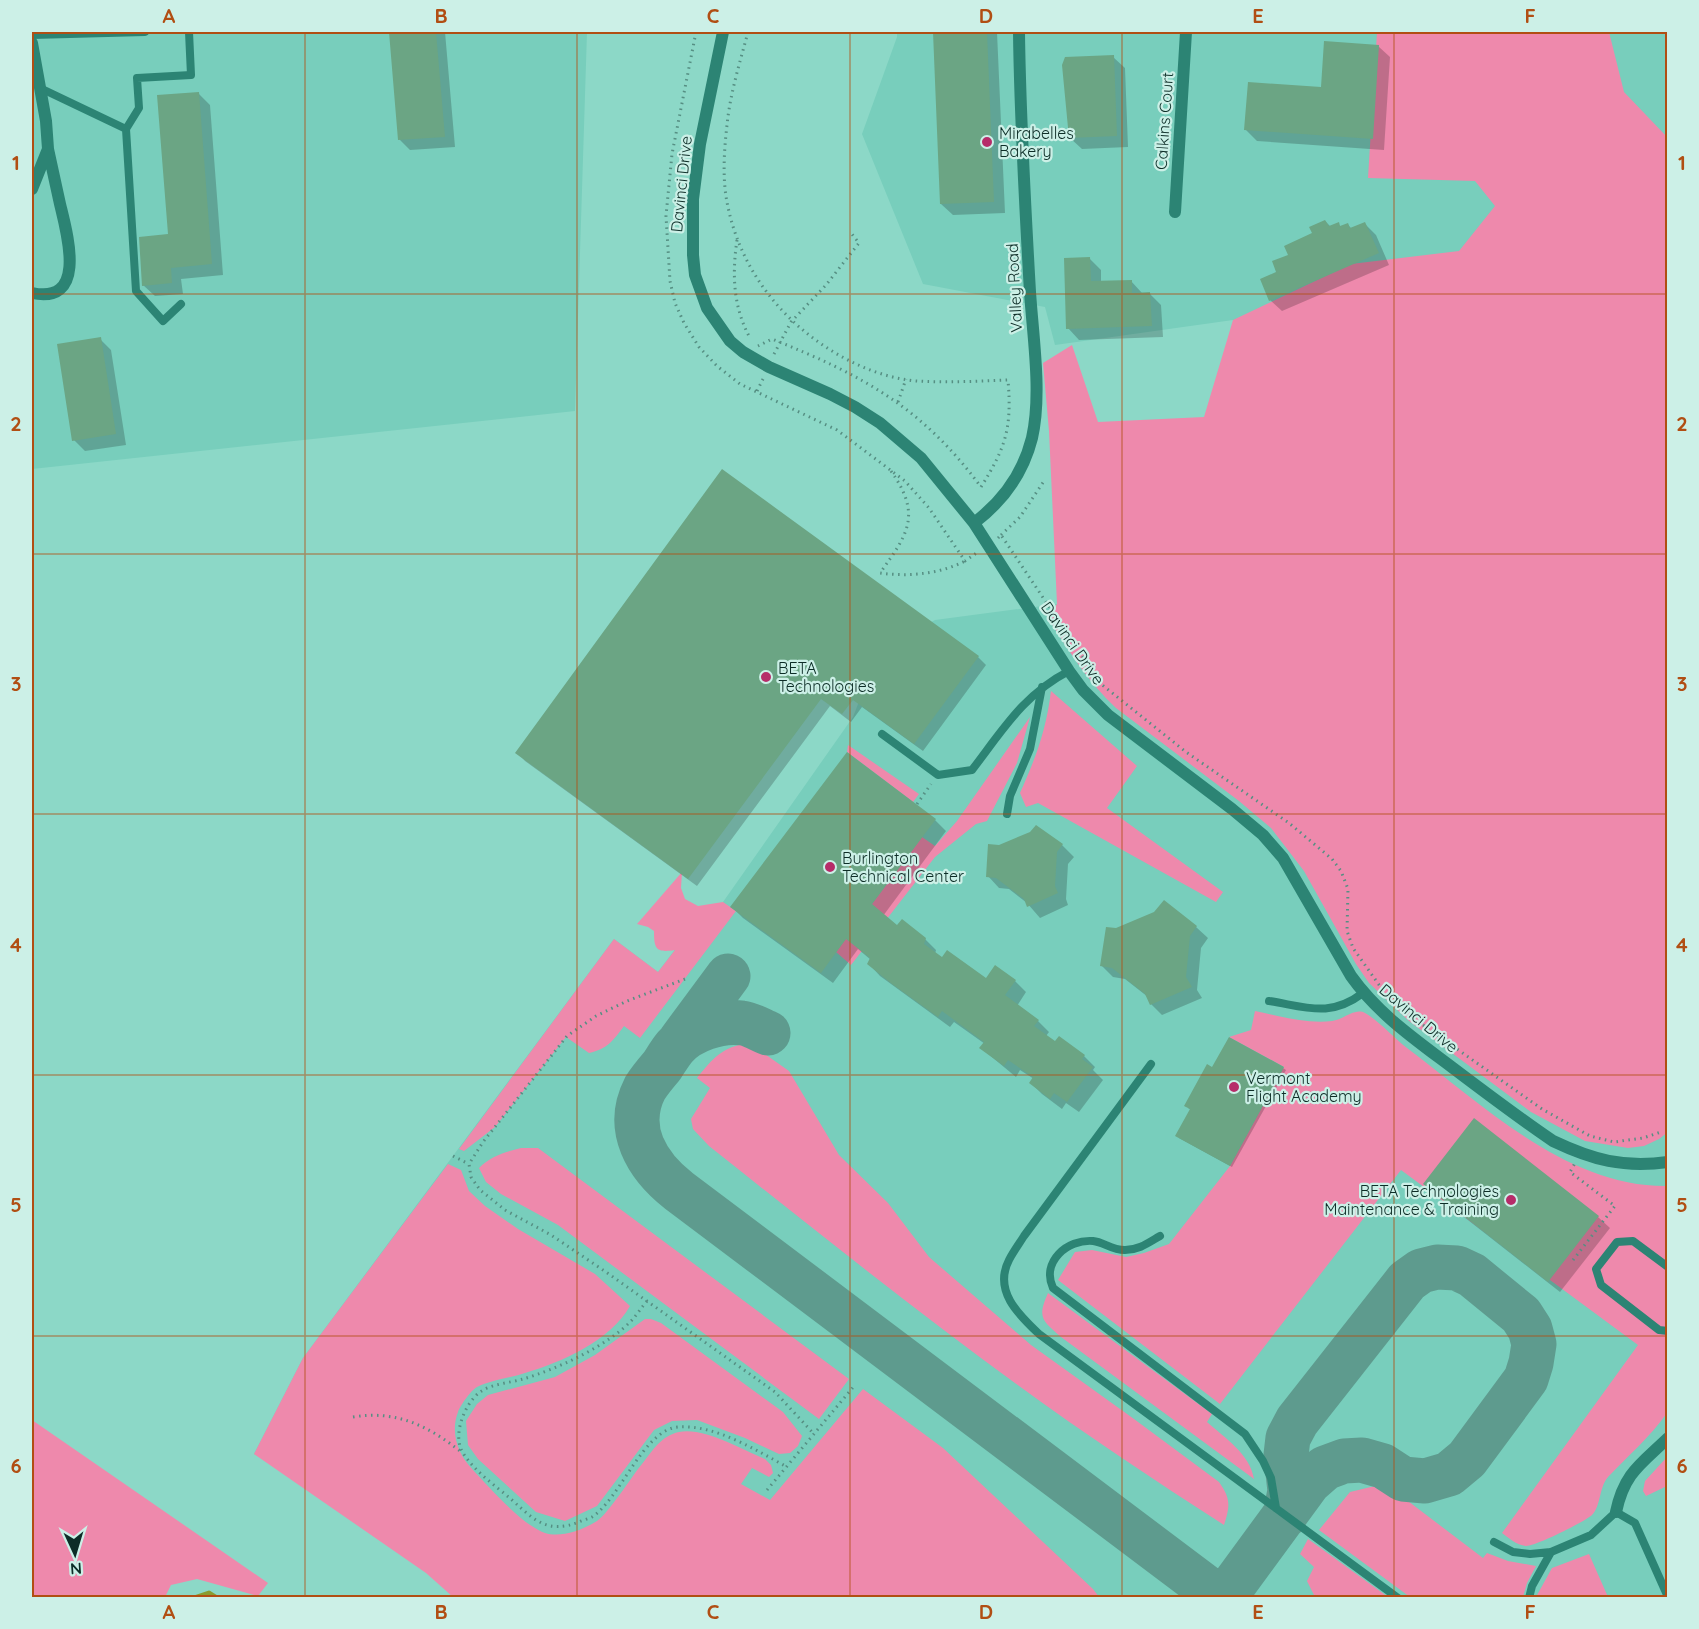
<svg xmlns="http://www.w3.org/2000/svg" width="1699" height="1629" font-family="Quicksand,sans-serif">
<rect width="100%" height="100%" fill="#8cd8c7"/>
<!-- built -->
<path fill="#78cebc" d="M32,32H587L575,411L32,469Z
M897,32H1667V387L1233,320L1055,345L1045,307L923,284L862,134L897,37Z
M1057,604L1667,955V1597H501L254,1454L303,1358L614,939L658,972L705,910L723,902L853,717L865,686L907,635L935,620Z"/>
<!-- green -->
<path fill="#ee89ac" d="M1377,32H1609L1624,92L1668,138V1047C1665,1076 1668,1104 1668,1132L1659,1139L1644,1146L1628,1148L1585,1141L1531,1112L1409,1021L1369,983L1356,964L1304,871L1271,828L1239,801L1116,708C1088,682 1069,651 1048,618L1057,604L1049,431L1043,363L1072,345L1098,422L1204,417L1233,320L1351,264L1459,251L1495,206L1475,181L1368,178Z
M1051,691L1137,766L1107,808L1223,892L1216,902L1038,803L1026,807L1020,793C1036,757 1046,731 1051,691Z
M1030,717L1017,763L987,821L976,824L935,857L851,965L836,952L922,837L935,846L957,821Z
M848,745L919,794L913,802L847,752Z
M682,872L681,888L685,899L698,906L723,902L736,911L640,1038L624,1026C613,1041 607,1049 589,1053L566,1037L495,1127L464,1151L459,1149L614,939L658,972L675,950C656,953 654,949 654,931L648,927L637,924Z
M1255,1011C1279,1016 1307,1024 1332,1021C1343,1020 1355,1007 1365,1013C1379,1021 1394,1038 1407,1048C1483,1105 1567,1187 1667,1186V1413C1650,1437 1628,1456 1608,1477C1599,1487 1601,1506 1592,1515C1584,1522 1536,1546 1526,1546C1516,1545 1509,1538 1502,1533L1638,1345L1401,1170L1220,1404L1058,1280L1075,1252L1092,1250L1126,1257L1144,1253L1169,1244L1230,1166L1284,1067L1229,1037L1251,1030Z
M749,1043L789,1071L839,1155L888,1203L929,1257L1031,1345L1134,1419L1219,1482C1231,1499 1230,1506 1224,1525C1190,1503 1156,1481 1122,1458C979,1362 844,1253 709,1146L693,1129L691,1119L710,1088L697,1078C713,1058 722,1047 749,1043Z
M521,1148H538L849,1379L819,1419L558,1225L501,1194L486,1182L479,1168C491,1156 505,1152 521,1148Z
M448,1164L461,1170L469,1191L485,1206L518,1229L595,1274L630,1306C610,1341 562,1362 525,1373C510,1378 491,1380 477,1387C471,1390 460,1406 458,1412C450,1433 458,1455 473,1470C490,1488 522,1525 545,1533C561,1538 583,1530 597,1521C608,1514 632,1476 642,1464C653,1450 661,1436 679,1432C704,1427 741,1449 765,1459L771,1465L773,1473L769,1477L752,1468L741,1484L770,1500L863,1389L943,1448L1093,1589L1099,1597H453L426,1573L254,1454L303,1358Z
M1048,1293L1212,1414L1207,1422C1225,1438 1250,1454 1254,1479L1061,1337C1042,1320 1037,1318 1048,1293Z
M645,1319H651L661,1323L783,1412L802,1436L798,1446L790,1453L779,1454L745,1438L697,1420L672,1421L654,1430L597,1506L565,1521L536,1512L478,1459L468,1445L466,1421L477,1404L488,1395L555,1377L595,1355Z
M32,1420L268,1583L258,1596L197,1579L171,1585L165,1597H32Z
M1667,1457V1486L1646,1496L1643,1491L1645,1481Z
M1375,1486L1389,1489L1400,1495L1483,1558L1487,1553L1508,1561L1536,1566L1527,1583L1523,1597H1410L1319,1530L1350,1492Z
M1308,1539L1388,1597H1315L1307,1581L1314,1567L1300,1554Z
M1589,1554L1608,1597H1536L1552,1568Z"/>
<!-- shadow -->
<path fill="#0003" d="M391,32H445L455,147L410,150L400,140Z
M934,32H997L1005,213L953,215L941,204Z
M1378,46L1390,57L1384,150L1257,141L1246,130L1322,89Z
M1113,57L1125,68L1128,147L1082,149L1070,138Z
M198,93L210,105L223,275L181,279L183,294L155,296L143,285L170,236Z
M1325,221L1331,227L1338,224L1341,227L1348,225L1352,229L1365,224L1376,235L1389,265L1282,311L1270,300L1278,273L1290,255Z
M1089,258L1101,270V282L1131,281L1142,293L1150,294L1161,305L1163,337L1079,340L1068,328Z
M100,339L111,350L126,445L85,451L74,440Z
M978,657L986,665L923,751L862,707L851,722L830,706L697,886L525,761L517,752Z
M935,820L946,831L883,916L898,927L925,939L936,950L935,954L986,980L1015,981L1026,992L1017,1006L1038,1021L1049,1032L1046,1036L1056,1043L1084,1056L1095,1067L1093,1070L1103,1080L1079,1112L1066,1103L1062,1109L1042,1094L1031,1083L1034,1079L1020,1070L1016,1077L981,1048L985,1044L954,1022L950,1027L880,976L869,964L871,960L858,949L833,983L743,918L732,907Z
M1037,827L1062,845L1074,857L1068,864L1066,899L1068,905L1040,918L1027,903L1009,889L999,888L988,876L999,847L1031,834Z
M1164,903L1196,927L1208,938L1201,948L1197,990L1202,998L1162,1015L1151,1004L1148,997L1125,979L1113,977L1102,966L1117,930L1154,913Z
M1283,1068L1286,1070L1232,1167L1179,1138L1191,1110L1188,1108L1213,1069Z
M1474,1120L1598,1217L1610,1228L1560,1292L1436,1195L1425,1184Z"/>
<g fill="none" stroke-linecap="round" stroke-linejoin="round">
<!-- stream -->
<path stroke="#8a9c30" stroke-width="5" d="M194,1598L209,1593L217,1598"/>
<!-- taxiway -->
<path stroke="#5e9b8e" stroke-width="45" d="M768,1033C760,1030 751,1024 742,1023C720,1020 690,1030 675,1047C670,1053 666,1060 662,1066C656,1073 650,1080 645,1088C624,1129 647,1166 679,1191L1220,1598
M680,1041L728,976
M1224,1598L1309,1482L1325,1468L1344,1461L1362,1460L1383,1466L1403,1479L1425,1481L1449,1474L1467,1459L1526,1379L1531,1363L1534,1344L1530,1329L1521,1315L1472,1275L1457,1268L1437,1267L1421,1271L1407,1281L1297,1421L1288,1438L1286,1455L1290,1491L1285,1516"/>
</g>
<!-- building -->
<path fill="#6ba584" d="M389,32H436L445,137L398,140Z
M933,32H987L994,202L940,204Z
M1324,41L1379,45L1373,139L1244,130L1248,82L1321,87Z
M1114,55L1117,136L1069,138L1062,65L1065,57Z
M199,92L212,264L171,268L172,283L142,286L139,237L168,234L157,95Z
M1325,220L1329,226L1339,222L1340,226L1348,223L1350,228L1365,222L1379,253L1269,301L1260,279L1276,272L1272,261L1288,255L1284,246L1312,233L1309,227Z
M1090,257L1091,281L1132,280V293L1150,292L1152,326L1066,329L1064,258Z
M101,337L116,434L72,441L57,344Z
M722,469L979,656L914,744L853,700L842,714L821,699L688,879L515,753Z
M847,752L936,819L872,904L897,925L902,919L926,938L924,944L942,957L947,950L986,978L995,965L1016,980L1005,995L1039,1020L1034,1026L1055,1041L1059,1036L1085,1055L1082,1059L1093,1067L1067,1102L1054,1093L1050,1099L1029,1083L1033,1077L1008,1060L1004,1066L979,1048L984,1042L942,1011L938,1017L892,984L867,964L870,958L846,939L821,973L730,907Z
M1036,825L1063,844L1057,852L1055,886L1058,893L1027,907L1024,899L996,878L986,877L988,844L999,845L1030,832Z
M1164,900L1197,926L1190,936L1186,977L1192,987L1150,1005L1145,994L1112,968L1100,966L1106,927L1116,928L1154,912Z
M1229,1037L1284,1067L1230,1166L1175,1136L1190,1109L1184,1106L1207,1064L1212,1067Z
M1474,1118L1599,1216L1548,1282L1423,1184Z"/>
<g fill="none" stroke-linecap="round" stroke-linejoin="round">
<!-- path -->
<path stroke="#568f83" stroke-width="3" stroke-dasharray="1.5 4.5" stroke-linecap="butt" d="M696,32L672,154L666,216L670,281L675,303L684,323L699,347L717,366L740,384L837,430L905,481L929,508L965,561L978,552
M748,32C740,62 730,94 727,125C724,151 722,181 728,207C739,260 770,306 813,338C842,360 880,378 917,381C947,383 978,381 1008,380C1012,428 1006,447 981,487C922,407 862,375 772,339L758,346
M737,240C732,274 733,307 750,338
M774,354L791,322L826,285L859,243L851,233
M757,391L763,379
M898,402L906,379
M891,471C922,515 908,534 880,573C908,577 940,574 965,561
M1001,535L1020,517L1044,481
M998,538L1001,535L1101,684L1186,752L1289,823L1332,859L1341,871L1348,889L1347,931L1353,948L1382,989
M917,804L931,784
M685,979L627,1001L596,1016L567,1036L483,1142L469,1164L471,1177L480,1190L505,1210L551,1235L606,1272L775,1392L814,1434
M1423,1025L1542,1109L1590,1136L1614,1142L1643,1138L1661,1132
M453,1156L469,1164
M1573,1260L1615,1206L1570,1172L1575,1163
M647,1301C642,1307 638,1313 633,1319C608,1346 557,1369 523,1379C509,1383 491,1384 480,1392C464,1404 452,1436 463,1453C475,1472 496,1486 512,1500C535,1521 548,1534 579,1522C583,1520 588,1519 592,1517C621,1498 643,1430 678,1427C714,1424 756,1450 787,1467
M353,1417C395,1410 427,1425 460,1451
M767,1490L855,1385"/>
<!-- service -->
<path stroke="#2c8474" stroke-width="8" d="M32,35L145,32
M40,88L126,129L136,291L163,321L181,304
M126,129L139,108L137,78L191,75L189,32
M882,734L938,775L972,770C1002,731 1024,694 1069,671
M1007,814L1010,796L1030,749L1042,687
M1269,1001C1307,1007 1330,1018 1363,993
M1151,1064L1024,1236C1019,1244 1013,1252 1009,1260C993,1291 1019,1315 1039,1334L1398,1598
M1160,1236C1148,1243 1139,1250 1125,1250C1111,1250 1104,1242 1093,1241C1067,1239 1041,1262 1053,1288L1245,1434L1263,1461L1271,1478L1276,1508
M1668,1267L1633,1241L1617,1242L1596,1269L1601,1285L1659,1330L1668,1331
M1494,1542L1513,1552L1530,1554L1551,1552L1591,1535L1616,1512L1635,1523L1668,1597
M1529,1598L1532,1586L1551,1552"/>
<!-- minor -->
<path stroke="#2c8474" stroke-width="12" d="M723,32L700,144L693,199V255L695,275L707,308L730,341L743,352L769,367L830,394L855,407L880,423L921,458L974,523L1069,671L1083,690L1108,715L1232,809L1263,835L1283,858L1351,976C1378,1014 1416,1040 1453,1068C1486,1093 1519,1118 1553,1141C1593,1160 1623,1168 1668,1162
M32,43L46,121L48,149
M32,189L48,149C52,167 56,186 60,204C67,233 88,305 32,293
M1175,212L1186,32
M974,523C1003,501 1023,474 1032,438C1042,394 1033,338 1030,292C1025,205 1020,118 1019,32
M1616,1512C1624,1473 1641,1464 1668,1438"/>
</g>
<!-- grid -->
<path fill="none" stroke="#b14e13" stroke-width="1.5" stroke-opacity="0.55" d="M305,32V1598M577,32V1598M850,32V1598M1122,32V1598M1394,32V1598M32,294H1668M32,554H1668M32,814H1668M32,1075H1668M32,1336H1668"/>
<!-- markers -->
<g fill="#b62c69" stroke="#ccf0e7" stroke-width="2">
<circle cx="987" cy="142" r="6"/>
<circle cx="766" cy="677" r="6"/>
<circle cx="830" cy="867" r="6"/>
<circle cx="1234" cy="1087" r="6"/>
<circle cx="1511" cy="1200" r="6"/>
</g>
<g text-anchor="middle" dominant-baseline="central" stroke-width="4.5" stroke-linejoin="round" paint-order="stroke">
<!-- street labels -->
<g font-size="16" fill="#0d2d27" stroke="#ccf0e7">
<text transform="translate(1164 121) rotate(-86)">Calkins Court</text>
<text transform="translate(681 184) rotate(-84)">Davinci Drive</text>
<text transform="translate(1014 288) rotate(-93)">Valley Road</text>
<text transform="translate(1073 643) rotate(55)">Davinci Drive</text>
<text transform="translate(1419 1018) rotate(40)">Davinci Drive</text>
</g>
<!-- poi labels -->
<g font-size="16" fill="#0d2d27" stroke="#ccf0e7" text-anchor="start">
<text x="999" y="133">Mirabelles<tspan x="999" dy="18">Bakery</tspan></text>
<text x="778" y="668">BETA<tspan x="778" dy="18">Technologies</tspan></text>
<text x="842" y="858">Burlington<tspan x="842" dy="18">Technical Center</tspan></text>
<text x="1246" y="1078">Vermont<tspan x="1246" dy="18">Flight Academy</tspan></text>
<text x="1499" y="1191" text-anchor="end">BETA Technologies<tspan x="1499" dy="18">Maintenance &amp; Training</tspan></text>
</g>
</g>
<!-- border -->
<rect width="1699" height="1629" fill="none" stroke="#ccf0e7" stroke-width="66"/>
<!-- north arrow -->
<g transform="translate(75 1554) rotate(176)" stroke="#ccf0e7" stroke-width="4.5" paint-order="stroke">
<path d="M0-4.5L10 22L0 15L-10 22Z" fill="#0d2d27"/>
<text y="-9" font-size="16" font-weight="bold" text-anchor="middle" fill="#0d2d27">N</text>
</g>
<rect x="33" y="33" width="1633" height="1563" fill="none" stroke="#b14e13" stroke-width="2"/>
<g font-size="20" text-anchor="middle" font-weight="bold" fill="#b14e13">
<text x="169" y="23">A</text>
<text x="441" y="23">B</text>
<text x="713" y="23">C</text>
<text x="986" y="23">D</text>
<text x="1258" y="23">E</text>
<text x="1530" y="23">F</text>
<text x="16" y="170">1</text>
<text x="1682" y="170">1</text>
<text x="16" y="431">2</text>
<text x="1682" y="431">2</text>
<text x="16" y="691">3</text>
<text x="1682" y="691">3</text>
<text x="16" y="952">4</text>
<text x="1682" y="952">4</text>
<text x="16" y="1212">5</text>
<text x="1682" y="1212">5</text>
<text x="16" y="1473">6</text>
<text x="1682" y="1473">6</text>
<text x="169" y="1619">A</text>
<text x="441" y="1619">B</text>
<text x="713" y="1619">C</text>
<text x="986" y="1619">D</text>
<text x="1258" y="1619">E</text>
<text x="1530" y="1619">F</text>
</g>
</svg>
